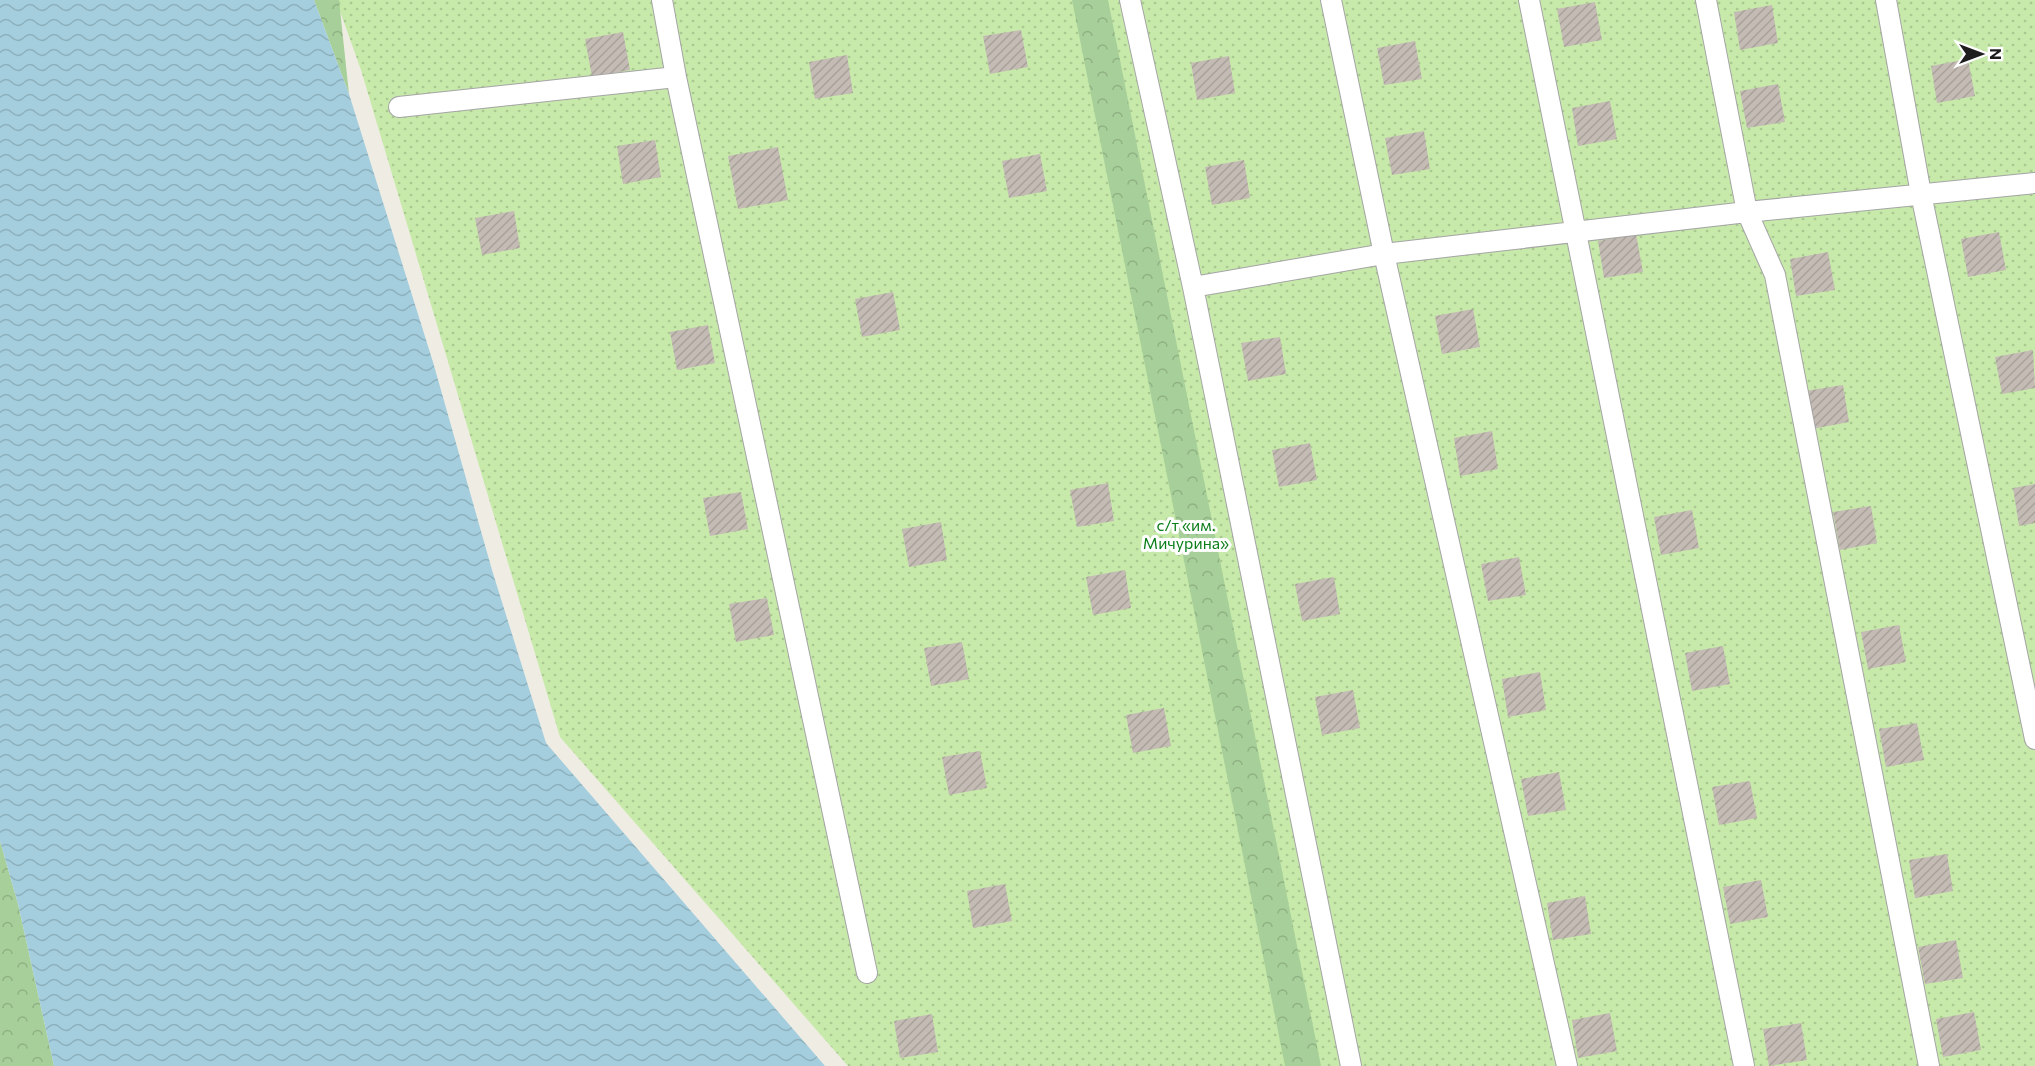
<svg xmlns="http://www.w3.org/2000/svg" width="2035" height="1066" font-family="Commissioner,sans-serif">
<defs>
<pattern id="grass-dots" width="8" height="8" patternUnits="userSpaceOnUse" patternTransform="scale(1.5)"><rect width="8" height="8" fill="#c7eaaa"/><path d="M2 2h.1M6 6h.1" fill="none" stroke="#aac892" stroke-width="1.8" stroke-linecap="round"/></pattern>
<pattern id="forest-crowns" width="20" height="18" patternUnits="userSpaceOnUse" patternTransform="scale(1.5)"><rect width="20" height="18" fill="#a7cf99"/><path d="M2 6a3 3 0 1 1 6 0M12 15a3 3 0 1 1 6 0" fill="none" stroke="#8fb183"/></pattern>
<pattern id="water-waves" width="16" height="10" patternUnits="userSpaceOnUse" patternTransform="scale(1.5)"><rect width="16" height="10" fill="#a4cedd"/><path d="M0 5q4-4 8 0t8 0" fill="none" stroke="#8db0bd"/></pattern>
<pattern id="building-hatch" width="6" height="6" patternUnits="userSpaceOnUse" patternTransform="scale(1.5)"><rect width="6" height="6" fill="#c4bcb4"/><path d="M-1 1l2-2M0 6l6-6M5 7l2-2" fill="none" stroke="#a8a19a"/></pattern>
</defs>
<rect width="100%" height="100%" fill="#efece4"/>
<!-- grass -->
<path fill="url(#grass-dots)" d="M336,0H2035V1066H848L560,737L361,70Z"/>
<!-- forest -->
<path fill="url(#forest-crowns)" d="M314,0H339L349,94Z
M1072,0H1108L1321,1066H1285Z
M0,841L18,904L54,1066H0Z"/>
<!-- water -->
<path fill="url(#water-waves)" d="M0,0H314L349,94L433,362L492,570L546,743L825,1066H54L18,904L0,841Z"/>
<!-- building -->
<path fill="url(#building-hatch)" d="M1595,2L1602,40L1564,47L1557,9Z
M1772,5L1778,43L1740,50L1734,12Z
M1021,30L1028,67L990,74L983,36Z
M623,32L630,70L592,77L585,39Z
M1415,41L1422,79L1384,85L1377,48Z
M847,55L853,93L815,99L809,62Z
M1229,56L1235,93L1197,100L1191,63Z
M1968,59L1975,96L1937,103L1931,66Z
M1778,84L1785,122L1747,128L1740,91Z
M1610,101L1617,139L1578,146L1572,108Z
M1424,131L1430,169L1392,175L1385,138Z
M655,140L661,177L623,184L617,146Z
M778,147L788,200L738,209L728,156Z
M1040,154L1047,191L1009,198L1002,161Z
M1244,160L1250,198L1212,205L1205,167Z
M514,211L520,248L482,255L475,218Z
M1999,232L2006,270L1968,277L1961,239Z
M1636,234L1643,272L1604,278L1598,241Z
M1828,252L1835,290L1796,296L1790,259Z
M893,292L900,330L862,337L855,299Z
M1473,309L1480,347L1442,354L1435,316Z
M708,325L715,363L677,370L670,332Z
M1280,337L1286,374L1248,381L1241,343Z
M2033,350L2035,388L2002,394L1995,357Z
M1843,385L1849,422L1812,429L1805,391Z
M1492,431L1498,469L1460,476L1454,438Z
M1310,443L1317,480L1279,487L1272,450Z
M1108,483L1114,521L1077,527L1070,490Z
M2035,484V523L2019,526L2013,488Z
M741,492L748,529L710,536L703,498Z
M1871,506L1877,543L1840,550L1833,512Z
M1692,510L1699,548L1661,555L1654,517Z
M941,522L947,560L909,567L902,529Z
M1519,557L1526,595L1488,601L1481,564Z
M1125,570L1131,608L1093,615L1086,577Z
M1334,577L1340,614L1302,621L1295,584Z
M767,598L774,635L736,642L729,604Z
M1899,625L1906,662L1868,669L1861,632Z
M962,642L969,679L931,686L924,648Z
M1723,646L1730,684L1692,691L1685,653Z
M1540,672L1546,710L1508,717L1502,679Z
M1353,690L1360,728L1322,735L1315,697Z
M1164,708L1171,746L1133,753L1126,715Z
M1917,723L1924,760L1886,767L1879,729Z
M980,751L987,788L949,795L942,757Z
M1559,772L1566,810L1528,816L1521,779Z
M1750,781L1757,818L1719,825L1712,787Z
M1947,854L1953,891L1915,898L1909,860Z
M1761,880L1768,917L1730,924L1723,887Z
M1005,884L1012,921L973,928L967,891Z
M1585,896L1591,934L1553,940L1547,903Z
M1956,940L1963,978L1925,984L1918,947Z
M1974,1012L1981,1050L1943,1057L1936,1019Z
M1610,1013L1617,1051L1578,1058L1572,1020Z
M932,1014L938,1052L900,1058L894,1021Z
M1801,1023L1807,1060L1769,1066L1763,1029Z"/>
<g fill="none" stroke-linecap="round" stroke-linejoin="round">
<!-- service casing -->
<g stroke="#a5a5a5" stroke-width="22">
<path id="service" d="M662,0L676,77L867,973
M1130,0L1193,287L1351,1066
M1331,0L1384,254L1567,1066
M1529,0L1744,1066
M1706,0L1747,212L1775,275L1929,1066
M1886,0L1921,194L2035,739
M399,107L676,77
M1193,287L1384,254L1747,212L2035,183"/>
</g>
<!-- service -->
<use href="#service" stroke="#fff" stroke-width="20"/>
</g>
<g text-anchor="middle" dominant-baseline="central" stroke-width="6" stroke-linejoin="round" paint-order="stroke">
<!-- park labels -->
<g font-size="16" fill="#0b7e19" stroke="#fff">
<text x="1186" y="524">с/т «им.<tspan x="1186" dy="18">Мичурина»</tspan></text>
</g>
</g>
<!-- north arrow -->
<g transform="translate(1981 54) rotate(90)" stroke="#ffffff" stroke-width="4.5" paint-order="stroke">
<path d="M0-4.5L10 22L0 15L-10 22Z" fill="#1e1e1e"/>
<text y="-9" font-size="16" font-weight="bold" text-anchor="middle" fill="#1e1e1e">N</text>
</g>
</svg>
